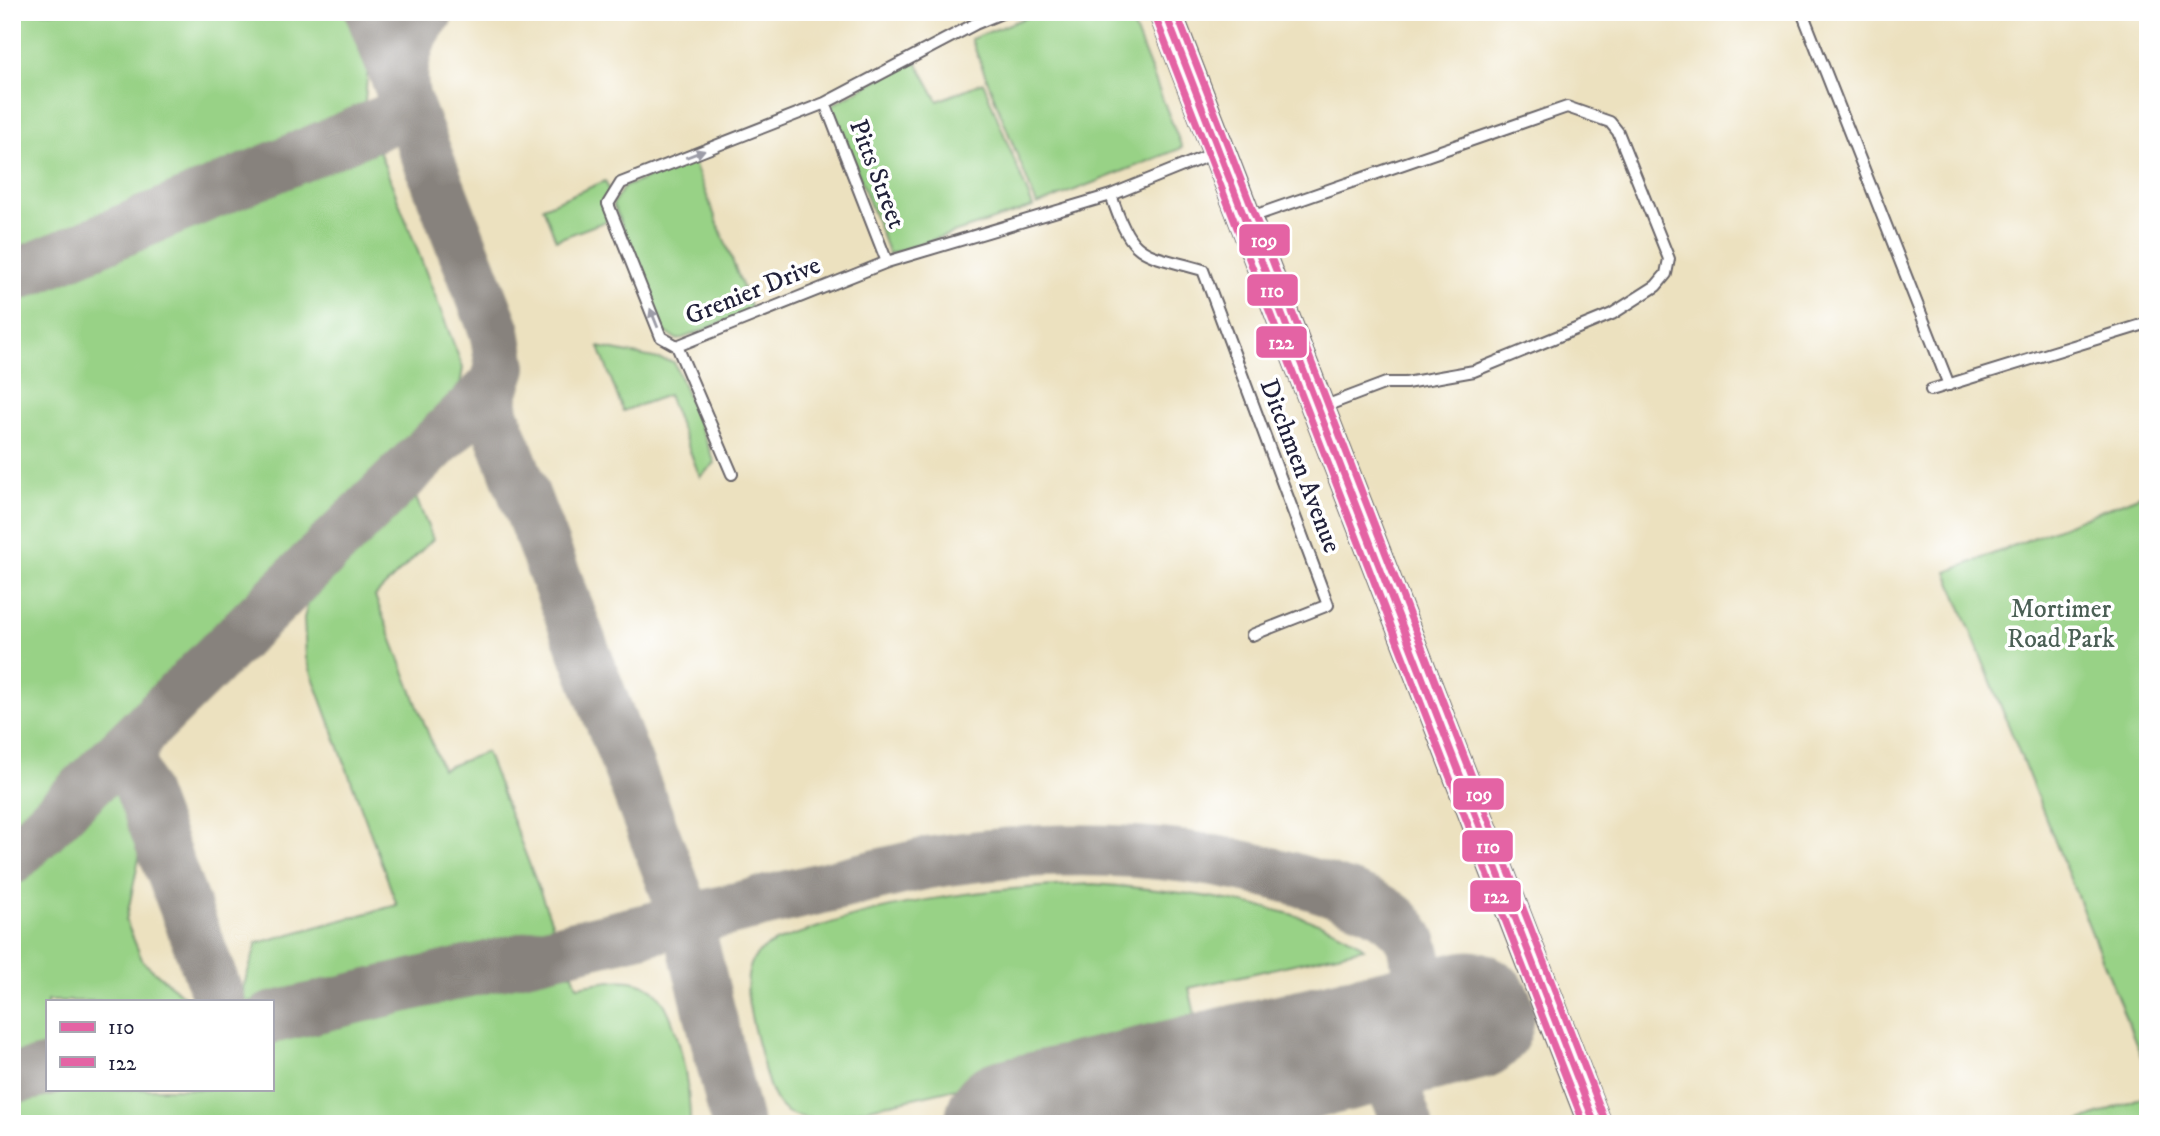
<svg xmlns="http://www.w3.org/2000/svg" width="2160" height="1136" font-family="'IM FELL DW Pica',serif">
<rect width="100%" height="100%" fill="#fff"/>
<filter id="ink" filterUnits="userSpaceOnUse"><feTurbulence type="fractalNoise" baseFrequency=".0143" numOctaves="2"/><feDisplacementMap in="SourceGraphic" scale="14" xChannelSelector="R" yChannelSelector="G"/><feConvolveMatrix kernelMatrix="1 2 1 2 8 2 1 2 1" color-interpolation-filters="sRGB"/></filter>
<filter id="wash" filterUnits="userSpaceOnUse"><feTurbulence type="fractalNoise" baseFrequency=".00686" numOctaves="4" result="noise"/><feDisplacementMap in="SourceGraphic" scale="28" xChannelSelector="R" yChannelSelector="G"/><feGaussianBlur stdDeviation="1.57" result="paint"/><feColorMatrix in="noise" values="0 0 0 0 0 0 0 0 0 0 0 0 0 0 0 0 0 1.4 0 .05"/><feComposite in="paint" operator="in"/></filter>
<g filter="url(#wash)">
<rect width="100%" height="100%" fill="#ece1bf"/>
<!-- green -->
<path fill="#98d286" stroke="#5d7a60" stroke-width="2" d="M12,12H351L369,57L364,112L463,368L458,398L12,831Z
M1040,12H1128L1182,148L1037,205L971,39Z
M915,59L938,101L983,82L1033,207L889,254L832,105Z
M693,160L752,311L678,340L665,332L613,204L624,187Z
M605,181L610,192L603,203L609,220L556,240L543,207Z
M599,347L674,362L715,463L700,477L668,395L623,411Z
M2148,492V1073L1947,572Z
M414,493L433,539L375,596L442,769L486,752L554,928L546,935L265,1001H245L243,988L257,943L397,905L306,658L304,618L311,593Z
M111,790L122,795L142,844L126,921L143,962L190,1001H47V1053L12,1061V885Z
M1093,884C1161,889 1313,904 1364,948L1189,988L1199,1032L818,1120C808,1118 796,1117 787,1112C768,1100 764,1065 758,1045C752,1021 739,979 755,957C767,942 789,937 807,931C899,898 995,888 1093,884Z
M548,971L573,974L577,986C600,983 630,974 652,989C678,1008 691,1093 690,1124H12V1097L49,1089H271V1036Z
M2148,1095V1124H2072Z"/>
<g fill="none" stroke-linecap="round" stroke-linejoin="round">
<!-- taxiway -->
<path stroke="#87827d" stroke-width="52" d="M371,12L495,331L501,367L493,391L492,411L687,920L737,1124
M404,95C398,65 408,35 428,12
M12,277L409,111
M139,736L131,752L132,766L220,1001
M12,859L495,385
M271,1018L928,863C1065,841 1204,846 1336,892C1365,902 1400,912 1412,944C1429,989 1397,1004 1388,1042C1383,1070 1398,1098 1407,1124
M12,1079L47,1071
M1185,1083L1359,1039C1372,1032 1375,1019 1385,1010C1396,1000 1414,999 1428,995C1446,1003 1453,1019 1446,1038L1428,1053H1408L1385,1038L1322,1053"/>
<!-- runway -->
<path stroke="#87827d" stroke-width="131" d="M1010,1124L1469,1016"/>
</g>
</g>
<g filter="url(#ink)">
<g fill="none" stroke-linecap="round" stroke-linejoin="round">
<!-- lane casing -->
<g stroke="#696569" stroke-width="14">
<path id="lane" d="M1004,12L975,24L825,103L621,183L608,204L661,337L677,346L887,262L1111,195L1217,152
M1802,12L1949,385
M825,103L887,262
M1111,195C1133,260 1140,252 1203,270L1328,605L1252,635
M1248,218L1567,107L1610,122L1618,132L1669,259L1666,274L1656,286L1612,314L1474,371L1406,383H1386L1320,408
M677,346L732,474
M1931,390L2148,323"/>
</g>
<!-- secondary casing -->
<g stroke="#696569" stroke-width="35">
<path id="secondary" d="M1165,12L1595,1124"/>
</g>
<!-- lane -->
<use href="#lane" stroke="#fff" stroke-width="10"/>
<!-- secondary -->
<use href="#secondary" stroke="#ffe4c6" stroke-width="32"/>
<!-- bus-1 casing -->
<g stroke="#fff" stroke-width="12">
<path id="bus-1" d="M1165,12L1595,1124"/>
</g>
<!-- bus-2 casing -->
<g stroke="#fff" stroke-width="12">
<path id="bus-2" d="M1155,16L1584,1124"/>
</g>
<!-- bus-3 casing -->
<g stroke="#fff" stroke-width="12">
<path id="bus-3" d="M1176,12L1605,1120"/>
</g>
<!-- bus-1 -->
<use href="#bus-1" stroke="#e463a4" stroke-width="7"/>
<!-- bus-2 -->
<use href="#bus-2" stroke="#e463a4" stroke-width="7"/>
<!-- bus-3 -->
<use href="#bus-3" stroke="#e463a4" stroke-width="7"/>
</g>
<!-- one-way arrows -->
<defs><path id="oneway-solid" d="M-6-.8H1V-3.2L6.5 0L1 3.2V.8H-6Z" transform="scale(1.75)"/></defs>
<g fill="#9c9ca7">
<use href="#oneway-solid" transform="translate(695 154) rotate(-21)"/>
<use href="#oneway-solid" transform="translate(654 318) rotate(-112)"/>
</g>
</g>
<g text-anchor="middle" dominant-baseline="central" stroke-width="7" stroke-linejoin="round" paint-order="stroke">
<!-- street labels -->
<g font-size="26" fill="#22223b" stroke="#fff">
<text transform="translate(877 174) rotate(69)">Pitts Street</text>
<text transform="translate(753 291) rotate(-22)">Grenier Drive</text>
<text transform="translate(1300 466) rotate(69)">Ditchmen Avenue</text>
</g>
<!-- park labels -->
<g font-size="26" fill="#4b6055" stroke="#fff">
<text x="2061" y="609">Mortimer<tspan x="2061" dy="30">Road Park</tspan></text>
</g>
</g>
<g stroke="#fff" stroke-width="2.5">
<rect x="1238" y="223" width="53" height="34" rx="7" fill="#e463a4"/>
<rect x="1246" y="273" width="53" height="34" rx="7" fill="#e463a4"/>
<rect x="1255" y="325" width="53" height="34" rx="7" fill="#e463a4"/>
<rect x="1452" y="777" width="53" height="34" rx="7" fill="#e463a4"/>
<rect x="1461" y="829" width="53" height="34" rx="7" fill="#e463a4"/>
<rect x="1469" y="879" width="53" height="34" rx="7" fill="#e463a4"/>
</g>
<g font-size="19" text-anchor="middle" font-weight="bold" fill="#fff">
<text x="1264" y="247">109</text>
<text x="1272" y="297">110</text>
<text x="1281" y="349">122</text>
<text x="1479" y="801">109</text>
<text x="1488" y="853">110</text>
<text x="1496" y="903">122</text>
</g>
<!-- margin -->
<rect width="2160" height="1136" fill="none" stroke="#fff" stroke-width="42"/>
<!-- legend -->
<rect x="46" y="1000" width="228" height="91" fill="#ffffff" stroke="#a7a7b1" stroke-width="2"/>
<rect x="60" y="1022" width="35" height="10" fill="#e463a4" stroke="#a7a7b1" stroke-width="2"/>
<text x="108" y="1034" font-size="21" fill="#22223b">110</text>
<rect x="60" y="1057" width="35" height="10" fill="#e463a4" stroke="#a7a7b1" stroke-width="2"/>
<text x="108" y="1070" font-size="21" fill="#22223b">122</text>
</svg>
